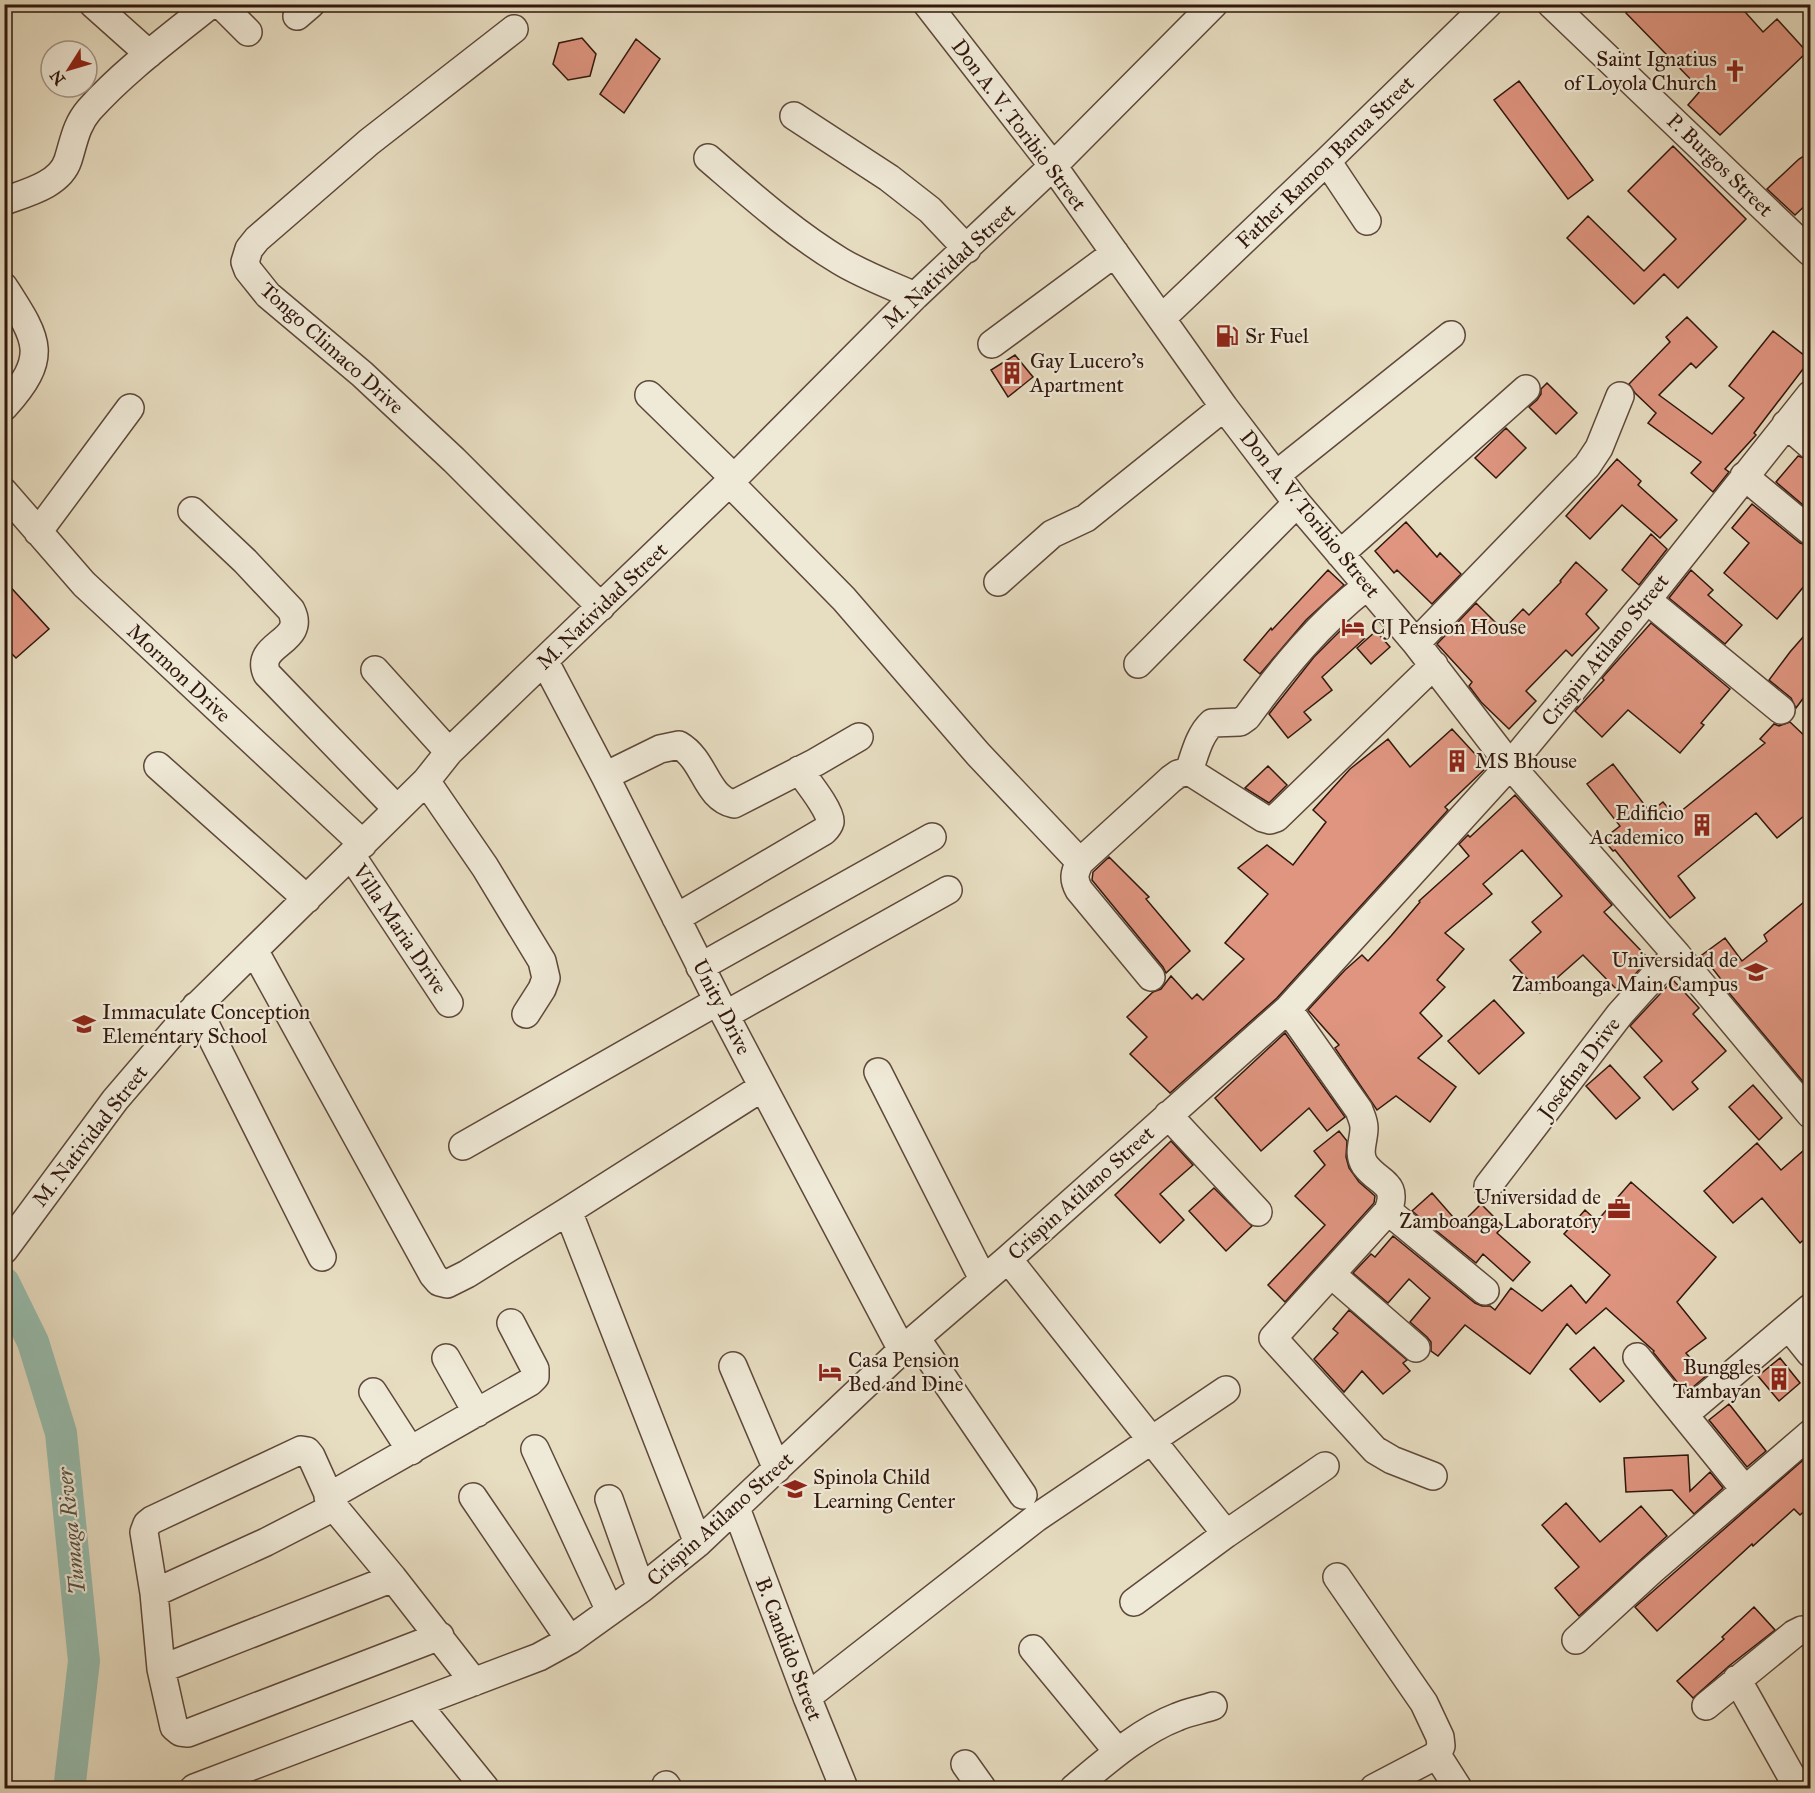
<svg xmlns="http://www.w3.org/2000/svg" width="1815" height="1793" font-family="'IM FELL Great Primer',serif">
<rect width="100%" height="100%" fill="#e7ddc1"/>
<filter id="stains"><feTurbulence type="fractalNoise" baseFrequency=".00333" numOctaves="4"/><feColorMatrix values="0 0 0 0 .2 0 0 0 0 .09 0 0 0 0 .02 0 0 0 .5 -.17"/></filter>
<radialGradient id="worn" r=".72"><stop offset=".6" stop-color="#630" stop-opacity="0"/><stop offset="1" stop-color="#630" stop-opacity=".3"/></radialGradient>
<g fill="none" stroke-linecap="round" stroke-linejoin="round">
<!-- river -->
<path stroke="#97bdae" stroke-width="32" d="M4,1283L33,1342L61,1433L84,1661L70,1782L72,1788"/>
</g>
<!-- building -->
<path fill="#df9580" stroke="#31170d" stroke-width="1.5" d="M1635,4H1738L1763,32L1777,19L1807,52L1720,135L1688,105L1701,90L1626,13Z
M582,38L596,54L590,76L568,80L553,64L559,43Z
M636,39L660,59L624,113L600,94Z
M1519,81L1593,180L1568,199L1494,100Z
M1673,146L1746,219L1678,288L1664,274L1634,304L1567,238L1588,216L1644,271L1676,239L1628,191Z
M1810,152V201L1795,215L1767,189L1799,159Z
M1687,317L1717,347L1696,368L1691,363L1659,395L1712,434L1744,398L1729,386L1773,331L1810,360L1754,433L1756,435L1725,469L1729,472L1713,492L1691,473L1701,462L1648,423L1656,413L1635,393L1629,384L1670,342L1666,337Z
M1015,355L1033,377L1008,397L991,370Z
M1547,383L1577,413L1556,434L1529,407L1537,400L1541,394V389Z
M1506,428L1526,448L1496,478L1475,458Z
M1798,456L1810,460V511L1776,482Z
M1617,459L1641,481L1638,485L1677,520L1660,538L1622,505L1590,539L1566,516Z
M1752,504L1800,543L1810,546V579L1777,619L1724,573L1749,543L1732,528Z
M1406,522L1437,557L1440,553L1461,574L1432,604L1397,570L1394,573L1375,551Z
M1651,534L1667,549L1639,585L1622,570Z
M1576,562L1607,590L1586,614L1599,628L1572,656L1566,650L1526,691L1536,701L1509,729L1481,702L1469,686L1472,682L1437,644L1476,603L1503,630L1523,609L1529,615L1561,582L1560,581Z
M1328,570L1344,585L1306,620L1260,674L1244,660L1271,628L1272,630Z
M1691,570L1713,590L1708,595L1742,625L1725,644L1669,598Z
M4,580L49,629L16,658L4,646Z
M1349,622L1365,638L1322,677L1332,690L1304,712L1311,720L1288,738L1269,714L1314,657Z
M1651,623L1730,689L1701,723L1704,725L1680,753L1628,710L1602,737L1575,711L1604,680L1602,678Z
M1810,629V689L1796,708L1791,698L1769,680L1790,652Z
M1376,631L1390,647L1371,664L1357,648Z
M1790,722L1810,741V811L1777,838L1756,813L1678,876L1695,898L1670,918L1615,850L1613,851L1603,839L1620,826L1587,784L1613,764L1650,812L1663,802L1675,816L1765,743L1760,739L1774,724L1779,726Z
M1452,729L1487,767L1445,807L1448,810L1277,998L1170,1093L1130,1054L1147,1037L1127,1017L1153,992L1161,989L1171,976L1192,999L1197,994L1203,1000L1244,959L1225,943L1268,894L1238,868L1267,845L1293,865L1326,822L1313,810L1350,769L1388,739L1410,767Z
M1268,766L1287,785L1269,803L1245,788Z
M1515,795L1612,905L1604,912L1649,959L1619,992L1583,955L1540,993L1510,960L1541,932L1532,922L1562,896L1522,850L1483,884L1492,894L1445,933L1464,949L1437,980L1445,987L1420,1013L1442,1036L1418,1058L1456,1087L1430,1122L1396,1096L1377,1110L1335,1048L1339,1045L1308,1010L1345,970L1362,955L1368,961L1391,936L1420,902L1419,901L1469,856L1459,844L1468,835L1470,837Z
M1109,857L1149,897L1146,899L1190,951L1166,973L1163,967L1092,880L1093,872Z
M1810,897V1090L1725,988L1727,987L1702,955L1725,938L1742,961L1767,941L1764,935Z
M1673,980L1699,1008L1693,1014L1726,1051L1692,1082L1698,1089L1673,1110L1644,1077L1662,1061L1630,1026Z
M1494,1000L1524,1033L1479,1074L1448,1041Z
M1285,1033L1345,1117L1327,1131L1309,1108L1261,1151L1215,1098Z
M1610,1065L1640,1098L1616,1119L1586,1086Z
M1753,1085L1782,1118L1759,1140L1729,1107Z
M1339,1131L1347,1141L1346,1157L1349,1168L1359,1182L1375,1196L1374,1203L1285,1302L1268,1285L1325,1225L1295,1196L1325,1165L1314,1151Z
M1171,1141L1193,1165L1160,1194L1184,1220L1160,1243L1115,1195Z
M1757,1143L1781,1170L1810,1145V1234L1800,1243L1762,1198L1733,1223L1704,1191Z
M1631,1182L1716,1257L1677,1302L1706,1338L1686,1353L1706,1376L1686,1393L1653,1352L1654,1351L1606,1308L1576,1334L1567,1324L1530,1374L1465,1325L1438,1356L1431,1351V1342L1427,1337L1410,1322L1430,1298L1409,1279L1388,1303L1353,1273L1371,1254L1375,1257L1393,1236L1475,1303L1482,1306H1490L1495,1310L1511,1288L1542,1311L1571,1285L1586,1303L1610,1275L1564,1234L1585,1210L1597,1221Z
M1214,1188L1252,1226L1226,1251L1189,1211Z
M1432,1193L1460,1225L1481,1204L1503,1226L1497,1233L1530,1262L1513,1281L1483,1254L1476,1263L1412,1211Z
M1349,1310L1407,1360L1403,1363L1410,1371L1383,1394L1362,1371L1344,1392L1314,1359L1338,1333L1333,1329Z
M1594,1347L1624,1381L1600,1402L1570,1369Z
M1780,1358L1800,1383L1779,1401L1758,1376Z
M1729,1404L1766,1451L1747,1467L1709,1420Z
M1810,1454V1506L1800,1515L1794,1509L1753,1546L1752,1544L1657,1631L1635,1607Z
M1688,1455L1690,1491L1710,1472L1723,1488L1694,1514L1672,1490L1626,1492L1624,1458Z
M1566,1503L1600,1542L1641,1506L1667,1536L1579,1616L1555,1588L1579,1567L1542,1525Z
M1754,1607L1775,1630L1729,1666L1693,1698L1677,1681L1724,1639L1722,1637Z"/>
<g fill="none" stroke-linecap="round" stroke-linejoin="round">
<!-- minor casing -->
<g stroke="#5e483a" stroke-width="30">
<path id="minor" d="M93,4L149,54
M220,4L248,32
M927,4L1053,166L1224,407L1297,503L1416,643L1510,765L1677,955L1810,1114
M1551,4L1810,252
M297,16L311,4
M514,29L369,142L257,239L249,249L245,262L248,270L268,295L362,374L454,460L601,607
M794,116L889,178L930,210L967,249
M708,158C750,194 792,232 840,261C863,275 890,285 915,296
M1327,161L1367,221
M4,201C26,193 60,185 68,160C74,141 76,125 89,110C125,70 169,38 211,4
M4,287C38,340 50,356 4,407
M1162,318L1327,161L1488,4
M992,344L1115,253
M649,395L734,478
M1786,424L1810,445
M1276,475L1451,335
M1744,476L1810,531
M730,483L844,599L978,754L1080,862
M4,492L84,584L363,844
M192,511L245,561L291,610C308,643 253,643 267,674L397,809
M38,532L130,408
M1340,554L1526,389
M998,582L1052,534L1086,518L1224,407
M1647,600L1781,710
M1416,643L1587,466L1599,448L1620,396
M545,662L605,776L725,1015L902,1350
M1138,664L1297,503
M375,670L449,752
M158,766L307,899
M1189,771C1195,754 1199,735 1212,723L1240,722L1247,717C1282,669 1320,622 1367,586
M605,776L660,749L679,745C706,761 705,797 734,804L816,762L859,737
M426,781L485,867L542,961L546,978L542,989L526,1014
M351,855L449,1003
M676,918L824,831C827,828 829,826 830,822C832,812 806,780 799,770
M254,950L433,1275L439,1282L447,1284L467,1274L568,1211L763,1087
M700,967L932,837
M1151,977L1079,890C1073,879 1074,873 1080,862L1171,779L1178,774L1189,771L1263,818L1270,820L1276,818L1434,665
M196,1006L322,1257
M1288,1009L1359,1110C1361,1116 1364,1121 1364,1128C1364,1141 1357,1153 1365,1165C1379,1184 1399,1182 1388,1211L1273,1338L1375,1450L1392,1460L1433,1476
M725,1015L948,890
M878,1072L983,1279
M1168,1115L1258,1212
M463,1146L718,1001
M1488,1186L1620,1014L1655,975L1677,955
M568,1211L698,1543
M1388,1211L1485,1291
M4,1250L115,1100L187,1016L426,781L449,752L734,478L915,296L1053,166L1214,4
M1008,1259L1226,1534
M1331,1274L1416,1348
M1789,1327L1810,1353
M916,1338L1023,1495
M1637,1357L1745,1490
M446,1358L477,1413
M733,1366L777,1469
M373,1392L411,1451
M1684,1415L1810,1308
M535,1449L610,1611
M328,1497L530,1382L535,1377V1369L511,1323
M473,1497L570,1640
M609,1499L641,1589
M736,1508L807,1697L844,1788
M1337,1577L1424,1703L1440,1737L1441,1746L1437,1755L1374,1788
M154,1593L266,1542L334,1507
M1134,1602L1226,1534L1325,1466
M440,1636L188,1733L180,1732L174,1727L161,1669L154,1593L144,1532L147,1524L152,1520L301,1450L307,1451L311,1456L334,1507L393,1578L474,1682
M1576,1640L1651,1571L1810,1434
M1033,1649L1118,1752
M161,1669L393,1578
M1737,1679L1798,1788
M807,1697L1036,1518L1226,1390
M417,1704L485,1788
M1706,1706L1794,1634L1802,1630L1810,1633
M1437,1755L1458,1788
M965,1764L982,1788
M666,1785L668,1788
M194,1788L539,1657L570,1640L641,1589L698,1543L902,1350L1008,1259L1288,1009L1510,765L1647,600L1810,395
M1074,1788C1104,1763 1140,1731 1177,1717C1188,1712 1201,1710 1213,1706"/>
</g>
<!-- minor -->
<use href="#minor" stroke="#efe9d7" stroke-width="27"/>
</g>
<!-- icons -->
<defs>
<g id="church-bare" transform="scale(1.8)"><path d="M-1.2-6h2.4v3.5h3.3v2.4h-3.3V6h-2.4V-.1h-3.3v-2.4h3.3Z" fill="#8f2418" stroke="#efe9d7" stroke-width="2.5" paint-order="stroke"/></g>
<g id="fuel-bare" transform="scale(1.8)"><path d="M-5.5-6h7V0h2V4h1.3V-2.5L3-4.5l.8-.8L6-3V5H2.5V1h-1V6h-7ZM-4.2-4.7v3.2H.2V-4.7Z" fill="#8f2418" stroke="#efe9d7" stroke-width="2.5" paint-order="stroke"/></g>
<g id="building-bare" transform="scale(1.8)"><path d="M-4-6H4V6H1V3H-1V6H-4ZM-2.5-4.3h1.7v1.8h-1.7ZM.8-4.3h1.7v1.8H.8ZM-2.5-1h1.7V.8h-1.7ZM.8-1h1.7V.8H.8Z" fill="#8f2418" stroke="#efe9d7" stroke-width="2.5" paint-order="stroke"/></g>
<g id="hotel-bare" transform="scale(1.8)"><path d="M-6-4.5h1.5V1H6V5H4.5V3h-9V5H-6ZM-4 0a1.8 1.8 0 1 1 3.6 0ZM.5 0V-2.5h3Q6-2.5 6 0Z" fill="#8f2418" stroke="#efe9d7" stroke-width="2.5" paint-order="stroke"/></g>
<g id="university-bare" transform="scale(1.8)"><path d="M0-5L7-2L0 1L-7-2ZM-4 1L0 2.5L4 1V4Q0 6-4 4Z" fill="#8f2418" stroke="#efe9d7" stroke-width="2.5" paint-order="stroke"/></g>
<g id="school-bare" transform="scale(1.8)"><path d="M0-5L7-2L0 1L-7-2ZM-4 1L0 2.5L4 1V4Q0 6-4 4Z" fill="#8f2418" stroke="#efe9d7" stroke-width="2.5" paint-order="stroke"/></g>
<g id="office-bare" transform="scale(1.8)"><path d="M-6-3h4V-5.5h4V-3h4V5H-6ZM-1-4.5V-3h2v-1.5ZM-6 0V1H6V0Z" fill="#8f2418" stroke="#efe9d7" stroke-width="2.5" paint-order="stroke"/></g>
</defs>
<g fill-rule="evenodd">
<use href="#church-bare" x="1735" y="71"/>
<use href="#fuel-bare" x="1227" y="336"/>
<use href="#building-bare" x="1012" y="373"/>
<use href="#hotel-bare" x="1353" y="627"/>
<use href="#building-bare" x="1457" y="761"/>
<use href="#building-bare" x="1702" y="825"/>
<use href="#university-bare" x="1756" y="972"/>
<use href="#school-bare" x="84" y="1024"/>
<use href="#office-bare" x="1619" y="1209"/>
<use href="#hotel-bare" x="830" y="1372"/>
<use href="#building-bare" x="1779" y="1379"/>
<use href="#school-bare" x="795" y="1489"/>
</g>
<g text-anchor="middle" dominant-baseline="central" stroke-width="4.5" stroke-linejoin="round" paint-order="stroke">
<!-- poi labels -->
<g font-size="21" fill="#31170d" stroke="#efe9d7" text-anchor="start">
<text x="1717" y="59" text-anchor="end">Saint Ignatius<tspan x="1717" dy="24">of Loyola Church</tspan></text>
<text x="1245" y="336">Sr Fuel</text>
<text x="1030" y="361">Gay Lucero's<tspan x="1030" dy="24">Apartment</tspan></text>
<text x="1371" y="627">CJ Pension House</text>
<text x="1475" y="761">MS Bhouse</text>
<text x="1684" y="813" text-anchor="end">Edificio<tspan x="1684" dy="24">Academico</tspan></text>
<text x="1738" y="960" text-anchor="end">Universidad de<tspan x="1738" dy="24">Zamboanga Main Campus</tspan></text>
<text x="102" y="1012">Immaculate Conception<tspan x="102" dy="24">Elementary School</tspan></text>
<text x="1601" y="1197" text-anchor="end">Universidad de<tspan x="1601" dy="24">Zamboanga Laboratory</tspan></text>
<text x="848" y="1360">Casa Pension<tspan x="848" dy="24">Bed and Dine</tspan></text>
<text x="1761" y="1367" text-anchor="end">Bunggles<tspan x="1761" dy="24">Tambayan</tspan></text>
<text x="813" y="1477">Spinola Child<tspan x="813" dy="24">Learning Center</tspan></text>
</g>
<!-- street labels -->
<g font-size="21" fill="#31170d" stroke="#efe9d7">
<text transform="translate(1019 125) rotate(53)">Don A. V. Toribio Street</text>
<text transform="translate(1325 162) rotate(-44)">Father Ramon Barua Street</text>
<text transform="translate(1720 165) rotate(44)">P. Burgos Street</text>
<text transform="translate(949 266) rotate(-43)">M. Natividad Street</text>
<text transform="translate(332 348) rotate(42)">Tongo Climaco Drive</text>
<text transform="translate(1310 514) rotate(51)">Don A. V. Toribio Street</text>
<text transform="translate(602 606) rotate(-44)">M. Natividad Street</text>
<text transform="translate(1605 650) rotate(-51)">Crispin Atilano Street</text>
<text transform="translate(179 673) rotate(43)">Mormon Drive</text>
<text transform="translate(400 929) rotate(56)">Villa Maria Drive</text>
<text transform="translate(722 1007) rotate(63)">Unity Drive</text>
<text transform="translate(1579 1068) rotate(-53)">Josefina Drive</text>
<text transform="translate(90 1136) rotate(-52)">M. Natividad Street</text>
<text transform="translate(1081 1193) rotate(-42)">Crispin Atilano Street</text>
<text transform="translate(720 1519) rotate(-42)">Crispin Atilano Street</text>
<text transform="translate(789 1649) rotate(69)">B. Candido Street</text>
</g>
<!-- water labels -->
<g font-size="22" font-style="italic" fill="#555145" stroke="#efe9d7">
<text transform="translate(71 1531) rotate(-96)">Tumaga River</text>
</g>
</g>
<!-- margin -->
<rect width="1815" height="1793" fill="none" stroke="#e7ddc1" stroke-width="24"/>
<rect x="6" y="6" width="1803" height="1781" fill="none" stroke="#31170d" stroke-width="3"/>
<rect x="12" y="12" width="1791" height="1769" fill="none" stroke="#31170d" stroke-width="1.5"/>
<!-- north arrow -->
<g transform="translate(69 69) rotate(233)"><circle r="28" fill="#efe9d7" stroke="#a39586" stroke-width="1.5"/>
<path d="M0-4.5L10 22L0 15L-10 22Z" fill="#8f2418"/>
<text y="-9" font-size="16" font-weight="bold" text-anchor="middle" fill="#31170d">N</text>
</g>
<rect width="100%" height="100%" filter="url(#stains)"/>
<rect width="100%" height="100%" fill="url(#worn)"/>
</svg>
